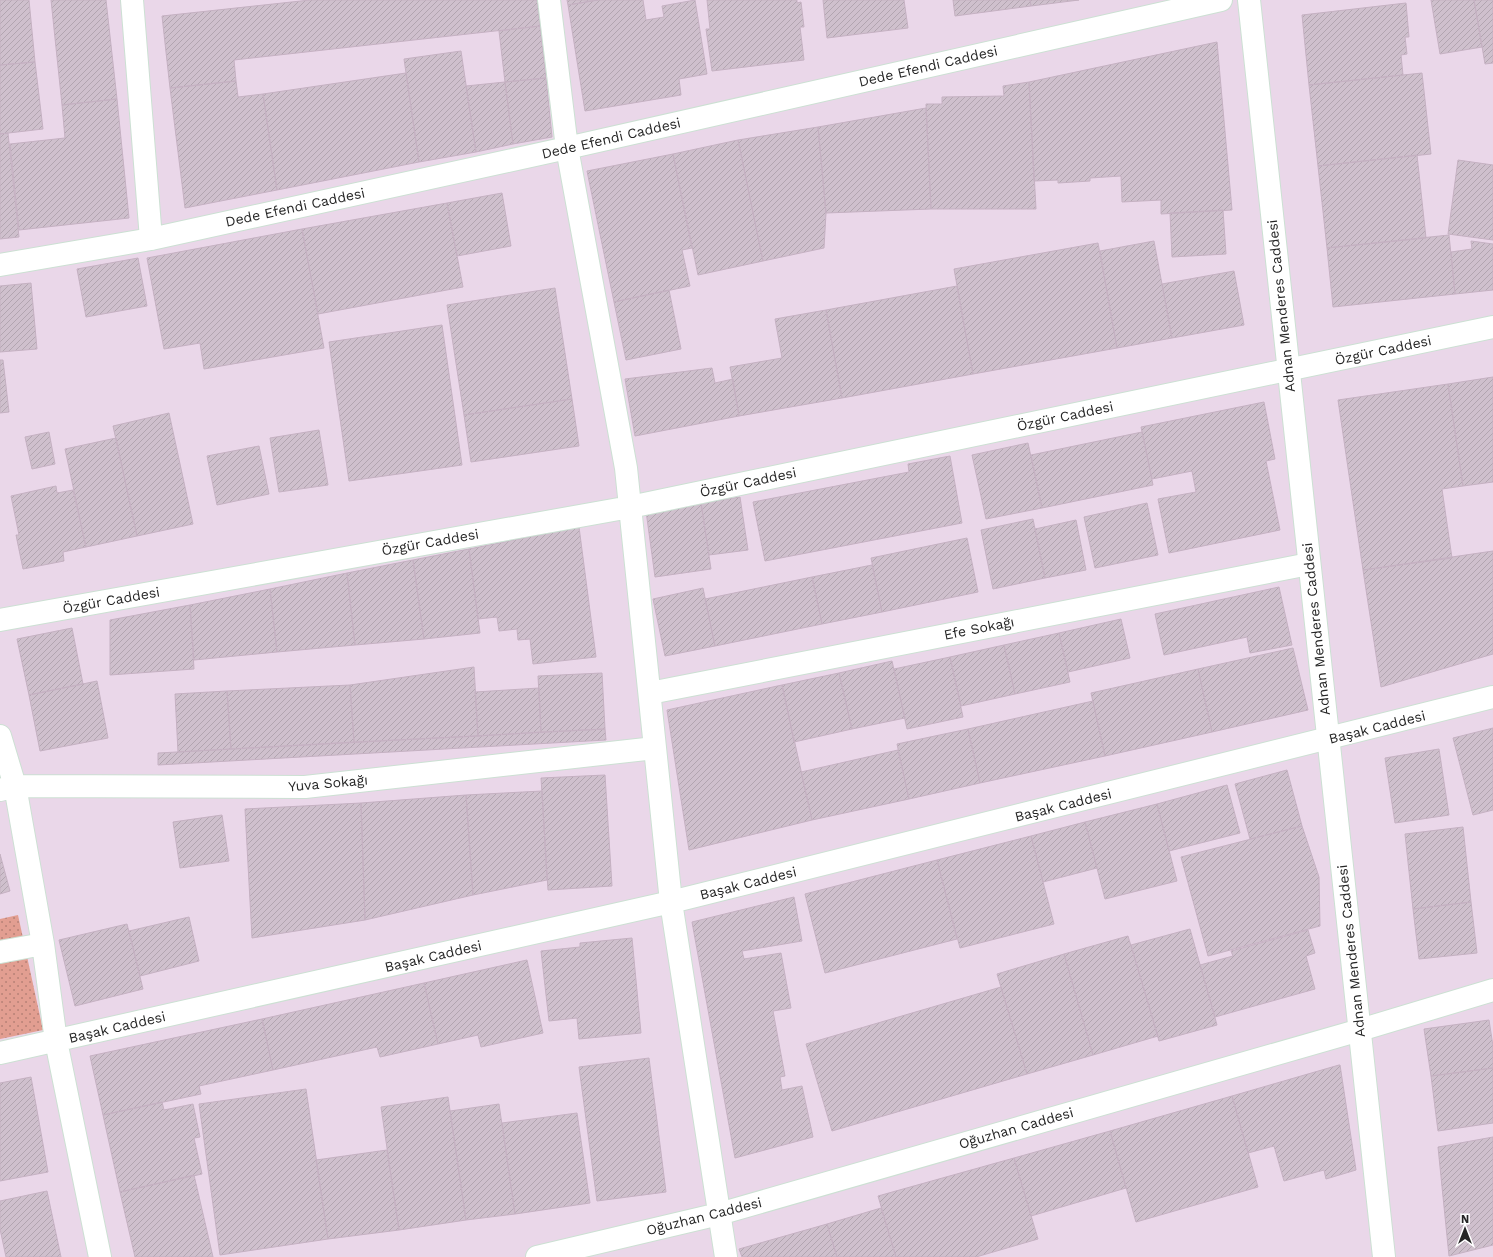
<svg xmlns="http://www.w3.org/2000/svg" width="1493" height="1257" font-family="'Work Sans',sans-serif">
<defs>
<pattern id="park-dots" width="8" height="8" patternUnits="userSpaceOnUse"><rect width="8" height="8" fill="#e29e91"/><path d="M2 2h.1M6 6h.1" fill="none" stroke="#b78176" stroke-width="1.8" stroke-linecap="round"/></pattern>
<pattern id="building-hatch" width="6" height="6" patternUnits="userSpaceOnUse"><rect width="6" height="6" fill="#cfc0cd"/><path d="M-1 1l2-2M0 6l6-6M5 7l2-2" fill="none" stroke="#b2a5b0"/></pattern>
</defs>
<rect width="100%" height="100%" fill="#ead7e9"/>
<!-- park -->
<path fill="url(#park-dots)" d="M18,915L43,1030L0,1039V919Z"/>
<!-- building -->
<path fill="url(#building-hatch)" stroke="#c5b1c2" d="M0,0H29L35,62L0,65Z
M51,0H106L117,99L62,105Z
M310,0H537L540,26L234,60L236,81L170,88L162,16Z
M567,0H598L568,5Z
M598,0H643L646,20L664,17L662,6L695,0L707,74L679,79L681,95L585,111L568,5Z
M707,0H797V3L801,2L804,27H800L804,60L712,71L706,29H710Z
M823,0H904L908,28L827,38Z
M953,0H1030L1031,6L955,16Z
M1030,0H1079L1031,6Z
M1431,0H1474L1482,47L1440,54Z
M1474,0H1493V63L1485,64Z
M1406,3L1409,37H1405L1407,54L1401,55L1403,75L1309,85L1302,15Z
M540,26L546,78L505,82L499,31Z
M1217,42L1232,210L1161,214V200L1122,202L1121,176L1090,178V181L1058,183V180L1034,181L1029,82Z
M461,51L476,152L419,162L404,59Z
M35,62L43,129L0,134V65Z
M406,73L419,162L277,190L263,94Z
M1422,73L1431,154L1318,166L1309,85Z
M546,78L552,137L513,144L505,82Z
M236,81L238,97L263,94L277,190L185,208L170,88Z
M505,82L513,144L476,152L466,86Z
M1029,82L1036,209H931L926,104H942V97L1004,96L1003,86Z
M117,99L129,218L19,230L10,144L65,138L62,105Z
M926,108L931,209L826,213L818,127Z
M818,127L826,213L824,248L763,261L738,140Z
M8,133L19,237L0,239V134Z
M738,140L763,261L698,275L673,154Z
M673,154L692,248L682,250L690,286L614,302L587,171Z
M1417,155L1426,238L1327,248L1318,166Z
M1458,160L1493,165V240L1448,234Z
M502,193L511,246L457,256L447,203Z
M447,203L463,287L318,314L302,229Z
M1223,210L1226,254L1172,257L1170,213Z
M302,229L324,348L204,369L200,343L164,349L147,258Z
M1449,235L1455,294L1333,307L1327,248Z
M1154,241L1172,338L1117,348L1100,251Z
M1471,241L1493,244V290L1455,294L1451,252L1472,249Z
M1098,243L1117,348L973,374L954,269Z
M138,258L147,306L86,317L77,269Z
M1234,271L1244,325L1172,338L1162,284Z
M31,283L37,349L0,352V286Z
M957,286L973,374L842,398L826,310Z
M555,288L572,399L464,415L447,305Z
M669,290L681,349L626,360L614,302Z
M826,310L842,398L739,416L730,367L782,358L775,319Z
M442,325L462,465L349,481L329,342Z
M0,360H3L9,412L0,413Z
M712,368L715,383L733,379L739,416L635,436L625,379Z
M1493,377V482L1463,486L1448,384Z
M1448,384L1463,486L1442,489L1452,558L1363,570L1338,400Z
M572,399L579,446L471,462L464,415Z
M1264,402L1275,459L1266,461L1280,530L1169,553L1158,499L1196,492L1192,471L1152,479L1141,427Z
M169,413L193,524L137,536L113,426Z
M319,430L328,485L279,492L270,438Z
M49,432L55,464L32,469L25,437Z
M1142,432L1153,485L1042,508L1031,455Z
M116,438L137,536L86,547L65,449Z
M1028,443L1042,508L986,519L972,455Z
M259,446L269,494L217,505L207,456Z
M950,456L962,523L765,561L753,502L909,472L908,464Z
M56,486L57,493L73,490L86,547L63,552L64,561L23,569L16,535H19L11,496Z
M740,497L748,550L709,555L701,503Z
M701,503L711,569L655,577L646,511Z
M1147,503L1158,555L1095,568L1084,517Z
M1033,519L1045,578L993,589L981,530Z
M1076,520L1086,570L1045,578L1035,529Z
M579,527L596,657L533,664L530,639L518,640L517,629L499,631L497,617L478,619L469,549Z
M967,538L978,592L882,612L871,558Z
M469,549L480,633L424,639L413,560Z
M1493,551V654L1381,687L1363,570Z
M413,560L424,639L355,645L347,573Z
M872,565L882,612L822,624L812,577Z
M347,573L355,645L277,652L270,589Z
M812,577L822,624L715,646L705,599Z
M1279,587L1292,645L1250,653L1247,637L1164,655L1155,614Z
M703,588L715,646L665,656L653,599Z
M270,589L277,652L194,660L190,605Z
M190,605L194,669L110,675V620Z
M1121,619L1130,658L1068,672L1059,633Z
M72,628L83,684L29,695L17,639Z
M1059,633L1070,682L1015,694L1004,645Z
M1004,645L1015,694L961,706L950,657Z
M1293,648L1308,710L1212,732L1198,669Z
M950,657L963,717L907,729L894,669Z
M892,661L905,718L852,729L839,673Z
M474,667L478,736L354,742L350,685Z
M1198,669L1212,732L1105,756L1091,693Z
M602,673L605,729L541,732L538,676Z
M839,673L852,729L794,742L782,685Z
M97,681L108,738L40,751L29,695Z
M350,685L354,742L231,749L227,691Z
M782,685L812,820L689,850L667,710Z
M539,688L541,732L478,736L475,692Z
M227,691L231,749L178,752L175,694Z
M1093,701L1105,756L980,783L968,729Z
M1493,728V810L1473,815L1453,738Z
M605,729L606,740L158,765V753Z
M968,729L980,783L909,799L897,744Z
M1439,749L1449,815L1395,823L1385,758Z
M898,750L909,799L812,820L801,772Z
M1287,770L1302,826L1250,839L1235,784Z
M605,775L612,886L548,890L541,778Z
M1227,785L1240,833L1169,851L1157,804Z
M542,791L547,880L473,895L466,795Z
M466,795L473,895L365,920L361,803Z
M361,803L365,920L252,938L245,809Z
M1157,804L1177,881L1105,899L1085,822Z
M222,815L229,861L180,868L173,822Z
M1085,822L1097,868L1043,882L1031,836Z
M1302,826L1319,877L1320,926L1208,956L1181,857Z
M1463,827L1471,902L1413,909L1405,834Z
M1031,836L1054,924L960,948L937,860Z
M0,854L10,891L0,894Z
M937,860L957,939L825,973L805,894Z
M794,897L802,941L742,951L744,959L781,953L791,1008L773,1011L785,1076L780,1077L782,1090L802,1086L813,1137L735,1158L692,922Z
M1471,902L1477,953L1419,959L1413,909Z
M189,917L199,961L140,976L129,931Z
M127,924L143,989L75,1006L59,940Z
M1190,929L1217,1025L1159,1041L1131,945Z
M1308,930L1315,953L1306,956L1315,989L1215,1017L1200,965L1233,956L1231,951Z
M1128,936L1158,1036L1093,1055L1064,954Z
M632,938L641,1033L579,1039L577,1018L549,1021L541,951L580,947V943Z
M1064,954L1093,1055L1027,1074L997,974Z
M527,960L543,1033L481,1047L478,1035L438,1044L424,983Z
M424,983L438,1044L380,1057L377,1047L273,1070L262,1019Z
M1001,987L1027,1074L832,1131L806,1044Z
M262,1019L273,1070L199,1086L201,1094L103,1115L90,1056Z
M1489,1020L1493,1046V1068L1431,1076L1424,1029Z
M649,1058L666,1192L597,1201L579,1067Z
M1339,1065H1340L1356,1170L1326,1179L1324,1170L1284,1181L1274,1146L1248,1153L1232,1096Z
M1493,1068V1123L1438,1131L1431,1076Z
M31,1077L48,1172L0,1181V1083Z
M306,1089L328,1239L220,1255L199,1104Z
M1232,1096L1258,1187L1136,1222L1110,1131Z
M448,1097L466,1220L399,1230L381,1107Z
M162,1102L164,1110L193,1104L200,1137L194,1138L202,1174L120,1192L103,1115Z
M499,1104L515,1214L466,1220L450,1111Z
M577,1113L590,1203L515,1214L502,1123Z
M1110,1131L1126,1188L1031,1216L1014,1158Z
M1493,1137V1245L1449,1256L1438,1147Z
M387,1150L399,1230L328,1239L316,1160Z
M1014,1158L1038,1239L976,1257H896L878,1196Z
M194,1175L213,1257H135L120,1192Z
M47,1191L61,1257H6L0,1229V1201Z
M881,1208L896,1257H837L827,1224Z
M827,1224L837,1257H742L739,1249Z"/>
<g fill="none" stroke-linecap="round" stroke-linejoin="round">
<!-- street casing -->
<g stroke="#cce0d3" stroke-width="24">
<path id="street" d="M132,0L151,239
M549,0L567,148L626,468L671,902L726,1257
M0,265L151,239L567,148L1221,0
M0,620L630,507L1493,327
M650,693L1309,564
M0,736L15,786L43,944L56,1041L100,1257
M0,790L15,786L305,787L655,748
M0,952L43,944
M0,1053L671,902L1493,697
M537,1257L719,1214L1360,1030L1493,990"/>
</g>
<!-- secondary casing -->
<g stroke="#cce0d3" stroke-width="24">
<path id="secondary" d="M1249,0L1384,1257"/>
</g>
<!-- street -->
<use href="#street" stroke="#fff" stroke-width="22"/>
<!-- secondary -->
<use href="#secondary" stroke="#fff" stroke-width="22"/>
</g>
<g text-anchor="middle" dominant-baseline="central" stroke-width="3.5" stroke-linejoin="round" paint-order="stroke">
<!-- street labels -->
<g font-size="14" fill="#262626" stroke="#fff">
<text transform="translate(928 66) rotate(-13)">Dede Efendi Caddesi</text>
<text transform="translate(611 138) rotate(-13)">Dede Efendi Caddesi</text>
<text transform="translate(295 207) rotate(-12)">Dede Efendi Caddesi</text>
<text transform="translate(1281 306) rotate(-96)">Adnan Menderes Caddesi</text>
<text transform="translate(1383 350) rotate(-12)">Özgür Caddesi</text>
<text transform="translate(1065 416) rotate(-12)">Özgür Caddesi</text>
<text transform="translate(748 482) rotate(-12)">Özgür Caddesi</text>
<text transform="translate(430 542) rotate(-10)">Özgür Caddesi</text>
<text transform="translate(111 600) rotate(-10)">Özgür Caddesi</text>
<text transform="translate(979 628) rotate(-11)">Efe Sokağı</text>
<text transform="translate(1316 629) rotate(-96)">Adnan Menderes Caddesi</text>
<text transform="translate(1377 727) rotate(-14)">Başak Caddesi</text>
<text transform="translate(328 783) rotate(-5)">Yuva Sokağı</text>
<text transform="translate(1063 805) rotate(-14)">Başak Caddesi</text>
<text transform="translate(748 883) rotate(-14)">Başak Caddesi</text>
<text transform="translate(1351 951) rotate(-96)">Adnan Menderes Caddesi</text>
<text transform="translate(433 956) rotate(-13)">Başak Caddesi</text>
<text transform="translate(117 1027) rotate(-13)">Başak Caddesi</text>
<text transform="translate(1016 1128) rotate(-16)">Oğuzhan Caddesi</text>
<text transform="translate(704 1216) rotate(-14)">Oğuzhan Caddesi</text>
</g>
</g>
<!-- north arrow -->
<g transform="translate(1465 1229)" stroke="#ffffff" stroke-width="3" paint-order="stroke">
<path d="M0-3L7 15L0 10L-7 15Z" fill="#262626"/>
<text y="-6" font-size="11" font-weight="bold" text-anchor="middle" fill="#262626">N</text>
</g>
</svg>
